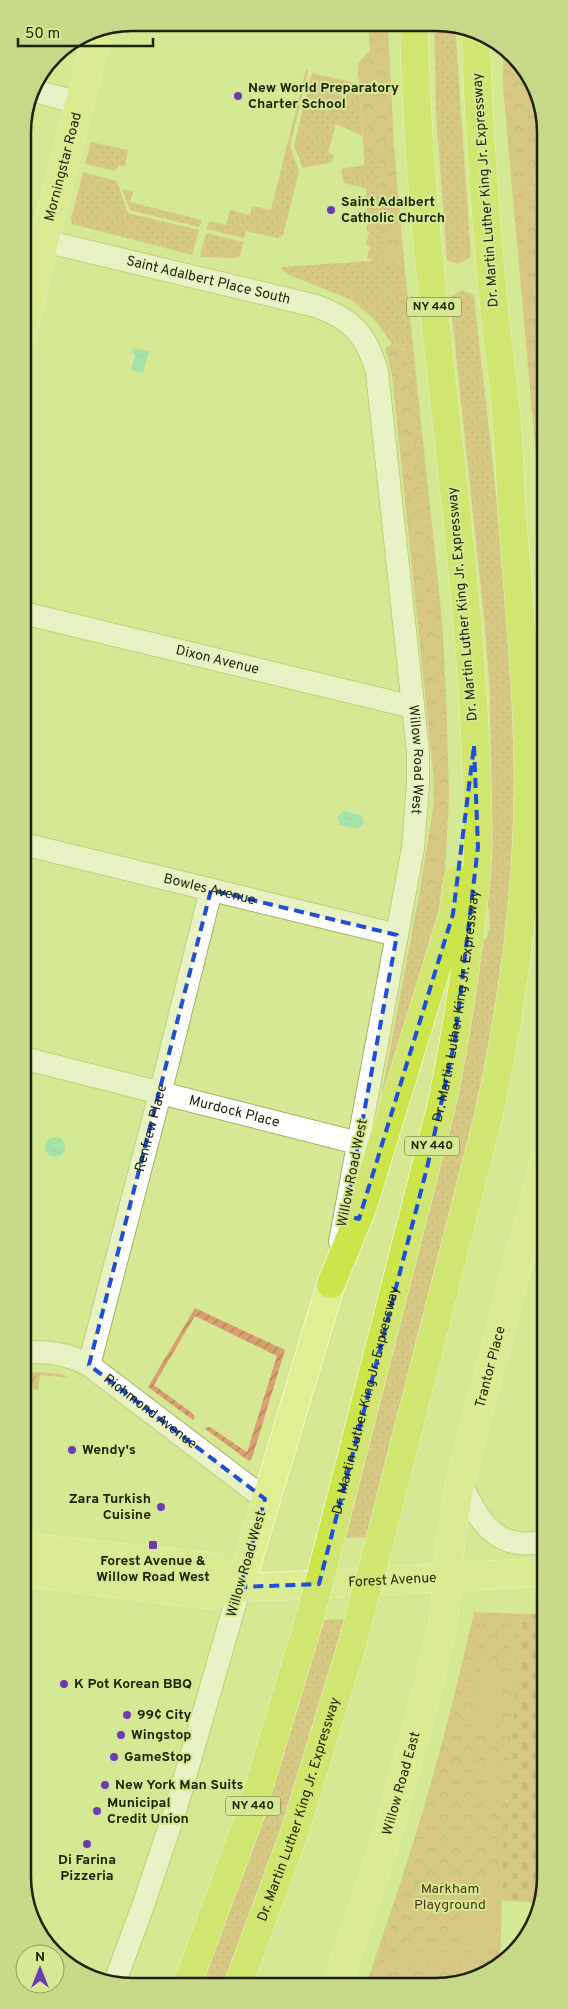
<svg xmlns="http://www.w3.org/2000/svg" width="568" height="2009" font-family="Overpass,sans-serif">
<defs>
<pattern id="grass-dots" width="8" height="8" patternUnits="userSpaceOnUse" patternTransform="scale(1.25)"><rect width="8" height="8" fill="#da9f72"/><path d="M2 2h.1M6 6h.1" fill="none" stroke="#b0815b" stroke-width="1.8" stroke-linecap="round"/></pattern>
<pattern id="forest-crowns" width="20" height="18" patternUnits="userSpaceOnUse" patternTransform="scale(1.25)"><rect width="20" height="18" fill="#da9f72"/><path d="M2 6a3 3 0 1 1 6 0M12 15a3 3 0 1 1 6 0" fill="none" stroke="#b0815b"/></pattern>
<pattern id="cemetery-stones" width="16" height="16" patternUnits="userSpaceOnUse" patternTransform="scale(1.25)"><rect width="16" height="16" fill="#da9f72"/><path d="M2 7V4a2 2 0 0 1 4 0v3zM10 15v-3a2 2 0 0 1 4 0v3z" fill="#b0815b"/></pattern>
<pattern id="garden-furrows" width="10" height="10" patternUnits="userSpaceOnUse" patternTransform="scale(1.25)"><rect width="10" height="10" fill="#da9f72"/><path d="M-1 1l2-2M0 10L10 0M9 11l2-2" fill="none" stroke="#b0815b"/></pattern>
<pattern id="water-ripples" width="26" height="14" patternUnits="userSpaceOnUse" patternTransform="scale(1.25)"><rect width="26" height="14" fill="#66dcc4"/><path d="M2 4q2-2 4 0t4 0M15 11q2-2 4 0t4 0" fill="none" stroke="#58bca7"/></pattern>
</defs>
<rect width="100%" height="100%" fill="#d6e894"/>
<!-- grass -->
<path fill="url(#grass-dots)" d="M434,25H455L471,257L458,264L447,260L436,112Z
M306,69L308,71L290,146L299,171L283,235L278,238L246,231L244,238L207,229L209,221L226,225L230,210L250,215L252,206L271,210Z
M312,73L359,84L362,136L336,124L328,153L334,155L332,162L303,168L294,146Z
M91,142L128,150L125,167L119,165L115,171L85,164Z
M378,155L385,259L404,261L442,620L446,693L440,669L404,349L398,345L392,344L374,319L351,300L287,274L365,268L369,267L371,259L367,258L370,246L366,245L369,232L366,231L369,218L365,217L368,204L364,203L367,189L344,183L341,169L364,165V158Z
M83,172L117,181L128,213L199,230L192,255L72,224L71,219Z
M122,189L133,192L130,202L202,220L199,227L130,210Z
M206,233L243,242L240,256L234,258L200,257Z
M462,290L474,295C494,486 524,682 511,875C498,1063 442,1245 396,1427L391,1438L369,1537L343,1538L365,1459L481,940L487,938C491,926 491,912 486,901L491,792L490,693L485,626L450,297Z
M449,796L444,898L372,1133L381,1098L420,890L428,889L441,854L442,811Z
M346,1619L316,1712L320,1713L273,1855L224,1985H200L271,1792L322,1620Z"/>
<!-- forest -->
<path fill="url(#forest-crowns)" d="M368,24H388L394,146L404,261L385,259L378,156L364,158L358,70V63L370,50Z
M503,49L514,55L545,118V556L503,87Z
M392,344L398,345L407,354L440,669L446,693L449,796L442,811L440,877C435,886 430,889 420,890L434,802L433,771L392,374L385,348Z
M474,1612L522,1614L505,1818L500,1964C463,1994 410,1985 366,1985C389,1917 413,1848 432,1779C448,1723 461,1668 474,1612Z"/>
<!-- cemetery -->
<path fill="url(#cemetery-stones)" d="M522,1614H545V1884L537,1903L501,1900L505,1818Z"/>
<!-- garden -->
<path fill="url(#garden-furrows)" d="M371,261L369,267L365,268L287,274L281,269L283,267Z
M195,1308L285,1350L252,1458L249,1461L204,1428L210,1427L247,1452L277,1356L195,1316L154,1385L192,1413L195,1416L193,1420L148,1387Z
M38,1372L60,1374L71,1378L40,1375L38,1390L26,1388L29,1373Z"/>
<!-- pitch -->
<path fill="#da9f72" d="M481,1661L501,1663L496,1728L476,1726Z
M486,1752L503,1753L499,1810L482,1809Z
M460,1874L497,1875L496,1944H459Z
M406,1952C432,1953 475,1945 490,1972L480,1975C476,1970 472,1965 465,1964C452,1961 404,1961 393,1968L383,1985H372C379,1968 386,1955 406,1952Z"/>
<!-- water -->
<path fill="url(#water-ripples)" d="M133,348L149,351L143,373L131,370L135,354L132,353Z
M343,811L361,815L364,821L362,826L356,829L340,825L337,817Z
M45 1147a10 10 0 1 1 20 0a10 10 0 1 1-20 0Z"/>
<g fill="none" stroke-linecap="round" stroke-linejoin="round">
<!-- minor casing -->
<g stroke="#a2b260" stroke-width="24">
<g id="minor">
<path d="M31,90L80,103"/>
<path id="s1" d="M44,241L316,306C352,319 367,335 377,372L418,752V784L413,848L340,1242"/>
<path id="s2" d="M23,613L413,707"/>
<path id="s3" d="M23,844L397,935"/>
<path id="s4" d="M23,1058L358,1143"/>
<path id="s5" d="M23,1353C47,1350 68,1354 89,1365L265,1499"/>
<path id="s6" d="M89,1365L160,1094L211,890"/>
<path d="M460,1482C479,1521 496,1553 545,1541"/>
<path d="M114,1984L144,1903L176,1808L240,1587"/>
</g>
</g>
<!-- major casing -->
<g stroke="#fff" stroke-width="29">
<g id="major">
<path id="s7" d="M23,334L44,241L99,29"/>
<path d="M23,1547L212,1567L240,1587"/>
<path id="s8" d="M23,1572L209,1595L240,1587L283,1586L545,1572"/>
<path d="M240,1587L331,1284"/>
<path id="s9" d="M336,1985L381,1856L427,1692L443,1625L451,1538L460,1482L545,1161"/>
</g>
</g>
<!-- highway casing -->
<g stroke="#fff" stroke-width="29">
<g id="highway">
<path d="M331,1284L362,1209L445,940L453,914L458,879"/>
<path d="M381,1536L488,1118C512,1011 527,903 528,793C529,703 520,615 513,525C510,493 510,460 507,427C505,391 499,355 495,318C486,224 478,130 476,35"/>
<path id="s10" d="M331,1537L442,1103C454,1046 463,989 470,931C473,903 478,873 478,845C478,570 419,299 414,24"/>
<path d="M187,1985L252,1810L308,1624"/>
<path id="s11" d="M238,1985L295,1831L353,1641"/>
</g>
</g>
<!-- minor -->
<use href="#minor" stroke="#fff" stroke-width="22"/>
<!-- major -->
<use href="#major" stroke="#e0ef93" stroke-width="28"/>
<!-- highway -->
<use href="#highway" stroke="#cce54b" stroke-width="28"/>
<!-- highway-bridge casing -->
<g stroke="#fff" stroke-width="29" stroke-linecap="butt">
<path id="highway-bridge" d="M308,1624L331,1537
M353,1641L381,1536"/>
</g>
<!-- highway-bridge -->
<use href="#highway-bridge" stroke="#cce54b" stroke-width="28"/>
</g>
<!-- marked area -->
<path d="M0 0H568V2009H0ZM474,746L478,847L455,1040L427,1168L319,1584L240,1587L265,1499L89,1365L211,890L397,935L345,1215L359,1219L453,914Z" fill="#d6e894" fill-opacity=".55" fill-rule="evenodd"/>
<path fill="none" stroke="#1d4ed8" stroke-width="4" stroke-dasharray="10 6" stroke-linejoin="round" d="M474,746L478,847L455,1040L427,1168L319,1584L240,1587L265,1499L89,1365L211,890L397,935L345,1215L359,1219L453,914Z"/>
<!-- markers -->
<g fill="#6c3bb2" stroke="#d6e894" stroke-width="2">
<circle cx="238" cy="96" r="5"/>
<circle cx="331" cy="210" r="5"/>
<circle cx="72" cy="1450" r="5"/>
<circle cx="161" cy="1507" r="5"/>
<rect x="148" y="1540" width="10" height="10" rx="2.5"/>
<circle cx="64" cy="1684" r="5"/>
<circle cx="127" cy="1715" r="5"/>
<circle cx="121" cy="1735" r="5"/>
<circle cx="114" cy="1757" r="5"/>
<circle cx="105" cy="1785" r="5"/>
<circle cx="97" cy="1811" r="5"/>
<circle cx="87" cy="1844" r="5"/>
</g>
<g text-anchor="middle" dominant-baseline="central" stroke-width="4" stroke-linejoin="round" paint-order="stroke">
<!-- shield labels -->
<g fill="#d6e894" stroke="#545d2d" stroke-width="1">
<rect x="406.5" y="297.5" width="55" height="19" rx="4"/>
<rect x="404.5" y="1136.5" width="55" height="19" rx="4"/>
<rect x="225.5" y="1796.5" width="55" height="19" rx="4"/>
</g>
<g font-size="12" font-weight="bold" fill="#1d2201">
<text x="434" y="307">NY 440</text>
<text x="432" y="1146">NY 440</text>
<text x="253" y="1806">NY 440</text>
</g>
<!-- poi labels -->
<g font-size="14" font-weight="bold" fill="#1d2201" stroke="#d6e894" text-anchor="start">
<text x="248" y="88">New World Preparatory<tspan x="248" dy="16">Charter School</tspan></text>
<text x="341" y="202">Saint Adalbert<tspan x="341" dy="16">Catholic Church</tspan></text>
<text x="82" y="1450">Wendy's</text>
<text x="151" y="1499" text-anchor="end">Zara Turkish<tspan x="151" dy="16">Cuisine</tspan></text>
<text x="153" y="1561" text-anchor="middle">Forest Avenue &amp;<tspan x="153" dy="16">Willow Road West</tspan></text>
<text x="74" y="1684">K Pot Korean BBQ</text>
<text x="137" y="1715">99¢ City</text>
<text x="131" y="1735">Wingstop</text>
<text x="124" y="1757">GameStop</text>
<text x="115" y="1785">New York Man Suits</text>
<text x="107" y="1803">Municipal<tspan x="107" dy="16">Credit Union</tspan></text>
<text x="87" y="1860" text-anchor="middle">Di Farina<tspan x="87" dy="16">Pizzeria</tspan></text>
</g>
<!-- street labels -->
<g font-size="14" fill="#1d2201" stroke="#d6e894">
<text stroke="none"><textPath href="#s7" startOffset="172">Morningstar Road</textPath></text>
<text transform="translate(486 190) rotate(-94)">Dr. Martin Luther King Jr. Expressway</text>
<text stroke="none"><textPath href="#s1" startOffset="169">Saint Adalbert Place South</textPath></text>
<text transform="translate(463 604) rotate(-95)">Dr. Martin Luther King Jr. Expressway</text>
<text stroke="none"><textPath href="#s2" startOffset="200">Dixon Avenue</textPath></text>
<text stroke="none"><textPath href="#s1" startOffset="764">Willow Road West</textPath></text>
<text stroke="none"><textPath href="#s3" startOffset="192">Bowles Avenue</textPath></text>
<text stroke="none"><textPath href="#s10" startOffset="546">Dr. Martin Luther King Jr. Expressway</textPath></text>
<text stroke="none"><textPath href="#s4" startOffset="218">Murdock Place</textPath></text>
<text stroke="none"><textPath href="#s6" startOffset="245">Renfrew Place</textPath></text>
<text transform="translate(353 1173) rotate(-79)">Willow Road West</text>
<text stroke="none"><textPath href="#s9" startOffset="639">Trantor Place</textPath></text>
<text stroke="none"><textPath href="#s10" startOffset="141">Dr. Martin Luther King Jr. Expressway</textPath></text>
<text stroke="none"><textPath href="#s5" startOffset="145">Richmond Avenue</textPath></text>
<text transform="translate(247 1564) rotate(-74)">Willow Road West</text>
<text stroke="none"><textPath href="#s8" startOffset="372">Forest Avenue</textPath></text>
<text stroke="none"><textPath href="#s9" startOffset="212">Willow Road East</textPath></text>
<text stroke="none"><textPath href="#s11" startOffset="186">Dr. Martin Luther King Jr. Expressway</textPath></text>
</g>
<!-- park labels -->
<g font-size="14" fill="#4e3018" stroke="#d6e894">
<text x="450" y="1889">Markham<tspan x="450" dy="16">Playground</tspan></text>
</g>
</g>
<!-- crop -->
<path d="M0 0H568V2009H0ZM132 31H436A101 101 0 0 1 537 132V1877A101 101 0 0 1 436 1978H132A101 101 0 0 1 31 1877V132A101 101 0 0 1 132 31Z" fill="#c7d888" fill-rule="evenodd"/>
<path fill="none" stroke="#1d2201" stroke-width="2.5" d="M132 31H436A101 101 0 0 1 537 132V1877A101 101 0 0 1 436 1978H132A101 101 0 0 1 31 1877V132A101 101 0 0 1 132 31Z"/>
<!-- north arrow -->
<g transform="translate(40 1969)"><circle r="24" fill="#d6e894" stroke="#8c9959"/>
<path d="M0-4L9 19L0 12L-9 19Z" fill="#6c3bb2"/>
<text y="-8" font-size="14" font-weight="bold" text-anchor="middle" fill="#1d2201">N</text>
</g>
<!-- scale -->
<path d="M18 38v8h135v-8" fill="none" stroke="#1d2201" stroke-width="2.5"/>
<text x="25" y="38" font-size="15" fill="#1d2201" stroke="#d6e894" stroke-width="4" paint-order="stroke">50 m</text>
</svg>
